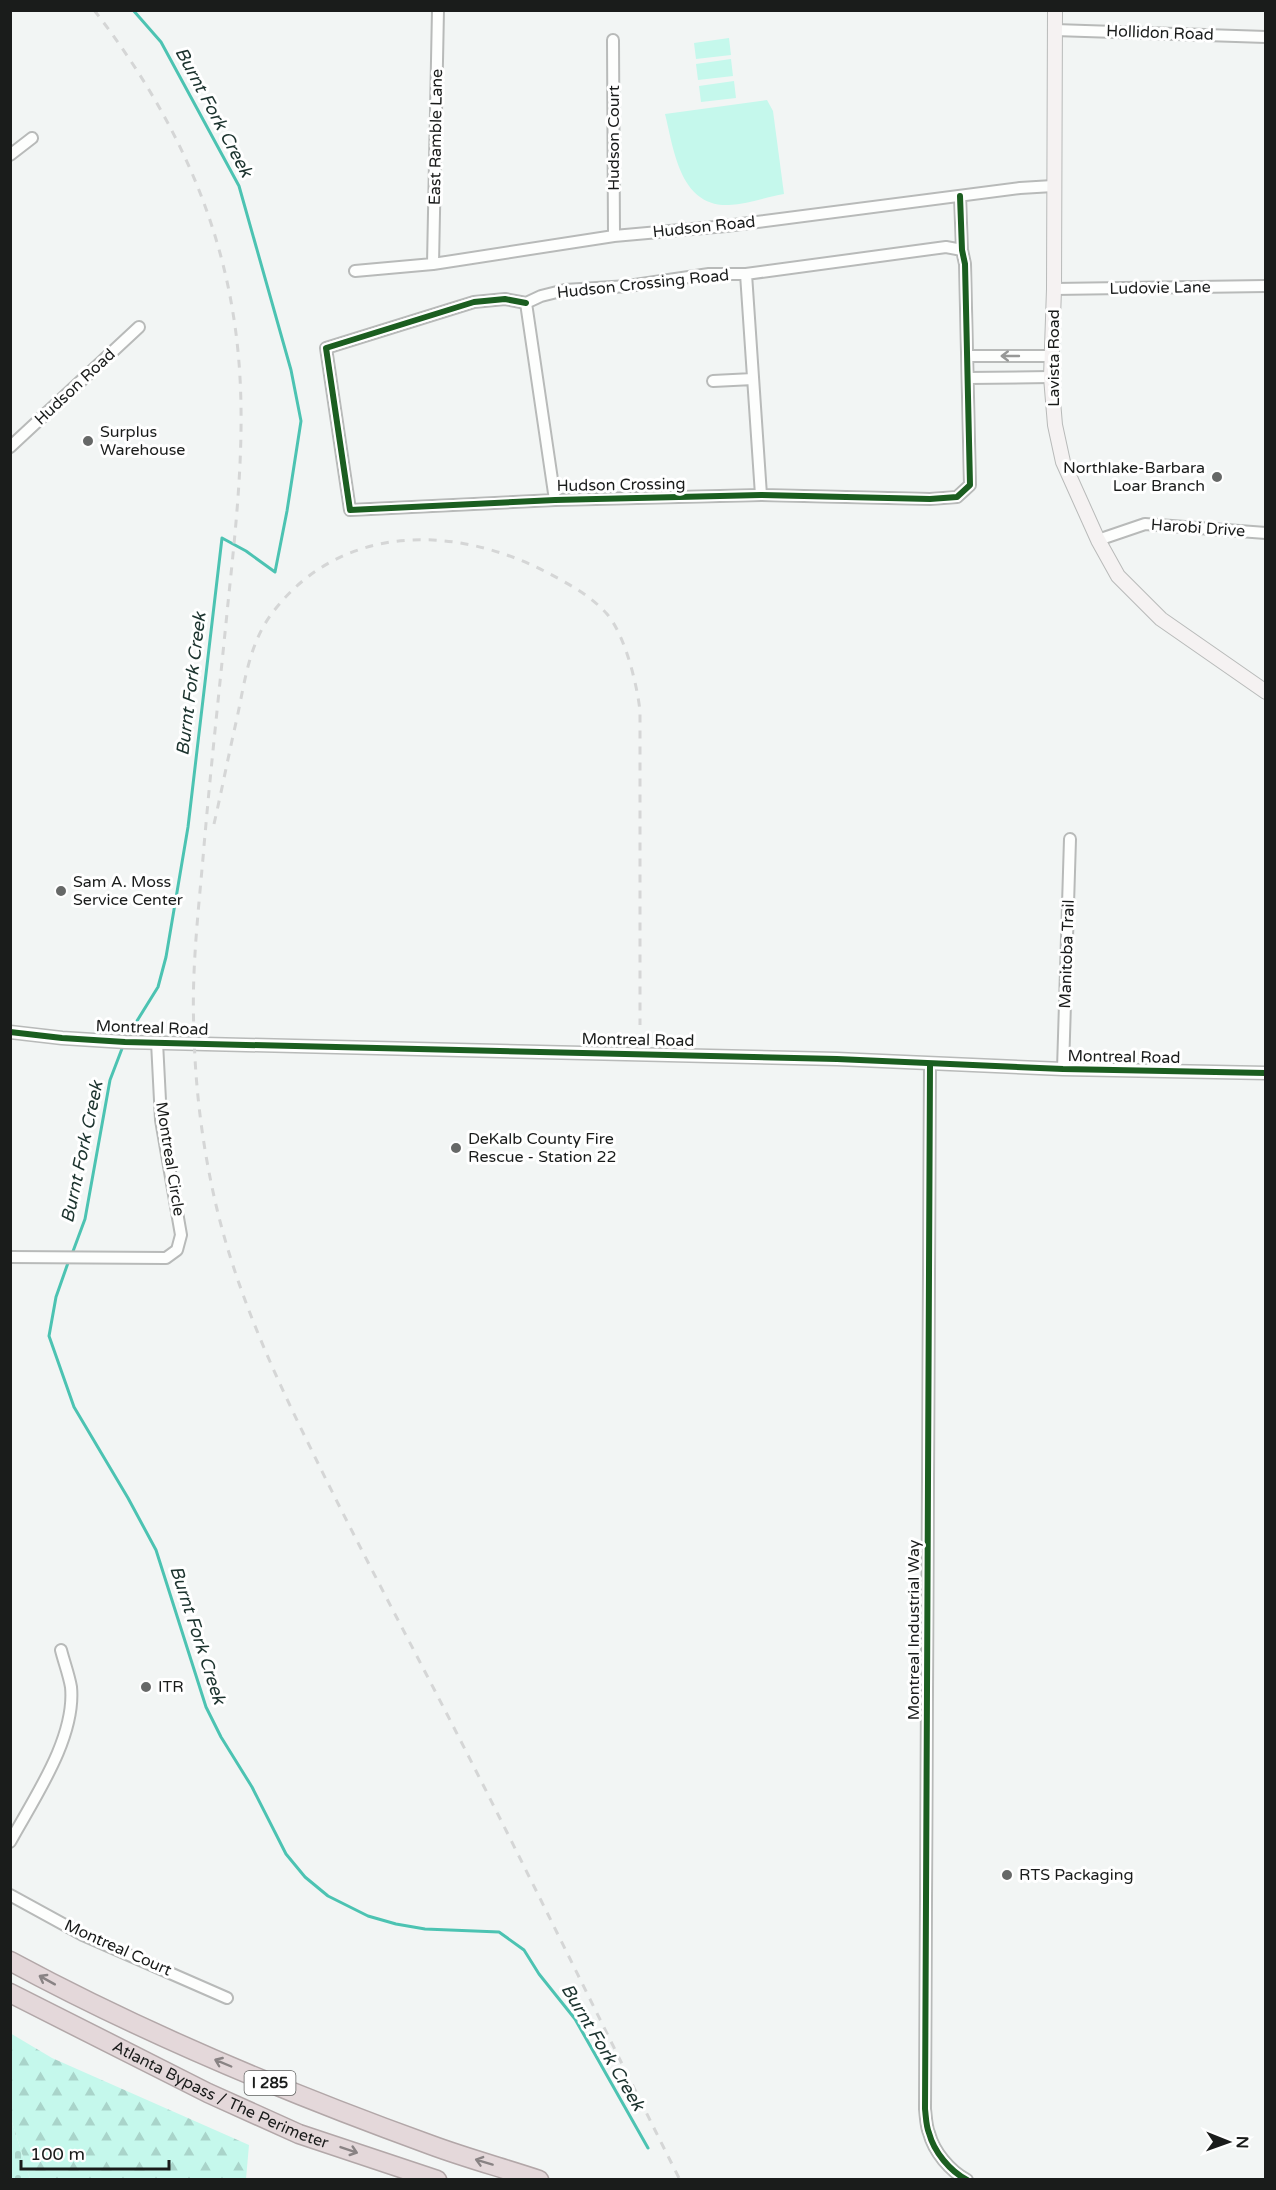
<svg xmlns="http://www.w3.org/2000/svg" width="1276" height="2190" font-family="'Varela Round',sans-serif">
<defs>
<pattern id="forest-firs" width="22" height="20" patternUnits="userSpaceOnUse" patternTransform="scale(1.5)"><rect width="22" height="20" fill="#c5f8ec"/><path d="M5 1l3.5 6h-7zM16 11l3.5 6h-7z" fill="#a9d4ca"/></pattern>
<pattern id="cemetery-stones" width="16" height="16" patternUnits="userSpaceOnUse" patternTransform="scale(1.5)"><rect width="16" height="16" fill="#c5f8ec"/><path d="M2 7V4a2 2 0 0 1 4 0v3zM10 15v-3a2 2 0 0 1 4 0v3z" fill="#a9d4ca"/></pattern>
</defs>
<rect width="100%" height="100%" fill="#f2f5f4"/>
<!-- grass -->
<path fill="#c5f8ec" d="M729,38L731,55L696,59L694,43Z
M731,59L733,76L698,80L696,64Z
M734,81L736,98L701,102L699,86Z
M767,100L773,111L784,194C766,197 747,204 729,205C680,207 674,150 665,114Z"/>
<!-- forest -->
<path fill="url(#forest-firs)" d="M10,2033L52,2058L249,2145L246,2179H30L11,2119Z"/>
<!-- cemetery -->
<path fill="url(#cemetery-stones)" d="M10,2119H11L30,2179H11Z"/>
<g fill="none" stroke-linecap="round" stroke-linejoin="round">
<!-- stream -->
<path stroke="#4cc3b2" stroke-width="3" d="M127,1037L158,987L166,957L188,827L222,538L246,551L275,572L287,511L301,421L291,370L239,186L161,42L133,10
M72,1254L85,1219L110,1080L123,1046
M69,1260L56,1297L49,1336L74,1407L128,1498L156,1550L206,1707L221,1737L252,1787L286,1854L305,1877L328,1896L368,1916L396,1924L425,1929L499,1932L524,1950L539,1974L575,2019L648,2148"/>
<!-- minor casing -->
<g stroke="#b8bab9" stroke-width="14">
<path id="minor" d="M1055,30L1266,37
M613,40L614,236
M10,155L32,138
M433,264L438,10
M355,271L433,264L614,236L726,226L1020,188L1053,186
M746,274L761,495
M1054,289L1266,286
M526,303L505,299L474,302L326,348L350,510L555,500L761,495L930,499L957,497L970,485L965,264L962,250L960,196
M526,303L541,296L565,290L628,286L709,274H746L946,247L962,250
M526,303L555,500
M968,356H1052
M968,378L1051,377
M713,381L753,379
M10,447L139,327
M1098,540L1145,524L1266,533
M930,1064L925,2109C926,2117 926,2126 929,2133C934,2152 950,2171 967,2180
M1063,1069L1070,839
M10,1257L166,1258L177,1250L181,1235L161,1120L157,1042
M10,1842C34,1798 76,1738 71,1687C69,1675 64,1662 61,1650
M10,1895L83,1935L227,1998"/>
</g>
<!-- tertiary casing -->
<g stroke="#b8bab9" stroke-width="15">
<path id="tertiary" d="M10,1032L62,1038L125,1042L837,1059L1063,1069L1266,1073"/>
</g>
<!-- secondary casing -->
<g stroke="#b8bab9" stroke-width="16">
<path id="secondary" d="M1055,10L1054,289L1051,377L1055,425L1063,462L1098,540L1118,576L1161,619L1266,692"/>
</g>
<!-- motorway casing -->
<g stroke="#b2a7a8" stroke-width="21">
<g id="motorway">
<path d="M10,1961C145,2034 287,2093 431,2145C466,2158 503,2168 539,2180"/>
<path id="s1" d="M10,1993L208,2093L299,2134L437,2180"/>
</g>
</g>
<!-- minor -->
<use href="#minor" stroke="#fdfefd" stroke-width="10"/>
<!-- tertiary -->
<use href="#tertiary" stroke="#fdfefd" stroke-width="12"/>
<!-- secondary -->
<use href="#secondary" stroke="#f5f2f2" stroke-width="14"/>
<!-- motorway -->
<use href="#motorway" stroke="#e4d8da" stroke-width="18"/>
<!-- rail -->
<path stroke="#d5d6d6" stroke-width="3" stroke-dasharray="8 8" stroke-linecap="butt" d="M94,10C164,100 215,201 233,313C249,409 238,507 228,603C220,684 211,765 204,846C199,907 191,970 194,1032C195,1081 201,1134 211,1182C230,1278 270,1366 313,1453C352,1533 394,1612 435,1691C519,1853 598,2017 680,2180
M214,824C222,789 229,753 237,718C245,681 249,643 273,612C341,523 455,524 548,573C569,584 591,596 607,614C625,635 637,684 640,711V1025"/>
<!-- cycleway casing -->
<g stroke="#fff" stroke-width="10">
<path id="cycleway" d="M526,303L505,299L474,302L326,348L350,510L555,500L761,495L930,499L957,497L970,485L965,264L962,250L960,196
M10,1032L62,1038L125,1042L837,1059L1063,1069L1266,1073
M930,1064L925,2109C926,2117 926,2126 929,2133C934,2152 950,2171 967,2180"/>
</g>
<!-- cycleway -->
<use href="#cycleway" stroke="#1b5e20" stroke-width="6"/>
</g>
<!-- one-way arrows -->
<defs><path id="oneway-shaft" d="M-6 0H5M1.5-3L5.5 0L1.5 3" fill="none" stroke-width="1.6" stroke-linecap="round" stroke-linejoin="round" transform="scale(1.5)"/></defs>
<use stroke="#979897" href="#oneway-shaft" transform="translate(1010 356) rotate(-180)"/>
<g stroke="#898384">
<use href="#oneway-shaft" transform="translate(47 1980) rotate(-151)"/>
<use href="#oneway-shaft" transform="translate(223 2063) rotate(-157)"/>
<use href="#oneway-shaft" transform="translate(349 2150) rotate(19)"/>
<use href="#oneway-shaft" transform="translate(484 2162) rotate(-163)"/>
</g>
<!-- markers -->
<g fill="#666867" stroke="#fff" stroke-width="2">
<circle cx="88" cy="441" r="6"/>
<circle cx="1217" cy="477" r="6"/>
<circle cx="61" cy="891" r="6"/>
<circle cx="456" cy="1148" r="6"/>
<circle cx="146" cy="1687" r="6"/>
<circle cx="1007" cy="1875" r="6"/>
</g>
<g text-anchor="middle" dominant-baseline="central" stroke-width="6" stroke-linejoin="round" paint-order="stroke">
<!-- shield labels -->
<rect fill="#fff" stroke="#5f605f" stroke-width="1.5" x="244.5" y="2071" width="51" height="24" rx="4.5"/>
<g font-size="15" font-weight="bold" fill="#1a1c1b">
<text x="270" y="2083">I 285</text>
</g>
<!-- street labels -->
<g font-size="16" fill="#1a1c1b" stroke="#fff">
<text transform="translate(1160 33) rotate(2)">Hollidon Road</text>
<text transform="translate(436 137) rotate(-89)">East Ramble Lane</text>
<text transform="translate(614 138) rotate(-90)">Hudson Court</text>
<text transform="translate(704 227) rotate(-6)">Hudson Road</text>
<text transform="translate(643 284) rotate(-6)">Hudson Crossing Road</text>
<text transform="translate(1160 288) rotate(-1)">Ludovie Lane</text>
<text transform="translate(1054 358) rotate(-90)">Lavista Road</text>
<text transform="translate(75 387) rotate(-43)">Hudson Road</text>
<text transform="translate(621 485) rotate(-1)">Hudson Crossing</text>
<text transform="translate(1198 528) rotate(4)">Harobi Drive</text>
<text transform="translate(1067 954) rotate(-88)">Manitoba Trail</text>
<text transform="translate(152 1028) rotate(2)">Montreal Road</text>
<text transform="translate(638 1040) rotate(1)">Montreal Road</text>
<text transform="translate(1124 1057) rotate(1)">Montreal Road</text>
<text transform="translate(170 1159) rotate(81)">Montreal Circle</text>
<text transform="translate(914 1630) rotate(-90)">Montreal Industrial Way</text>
<text transform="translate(118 1948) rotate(24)">Montreal Court</text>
<text stroke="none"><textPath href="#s1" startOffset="234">Atlanta Bypass / The Perimeter</textPath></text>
</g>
<!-- poi labels -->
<g font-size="16" fill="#1a1c1b" stroke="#fff" text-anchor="start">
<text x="100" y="432">Surplus<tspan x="100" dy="18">Warehouse</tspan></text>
<text x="1205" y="468" text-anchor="end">Northlake-Barbara<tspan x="1205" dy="18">Loar Branch</tspan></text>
<text x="73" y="882">Sam A. Moss<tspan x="73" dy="18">Service Center</tspan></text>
<text x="468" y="1139">DeKalb County Fire<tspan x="468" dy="18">Rescue - Station 22</tspan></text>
<text x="158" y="1687">ITR</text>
<text x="1019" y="1875">RTS Packaging</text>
</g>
<!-- water labels -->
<g font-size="18" font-style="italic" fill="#1c332e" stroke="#fff">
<text transform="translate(214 112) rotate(62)">Burnt Fork Creek</text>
<text transform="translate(191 684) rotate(-83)">Burnt Fork Creek</text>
<text transform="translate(82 1152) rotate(-78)">Burnt Fork Creek</text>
<text transform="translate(198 1635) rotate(72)">Burnt Fork Creek</text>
<text transform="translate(603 2047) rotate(59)">Burnt Fork Creek</text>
</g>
</g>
<!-- border -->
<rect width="1276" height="2190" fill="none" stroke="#1a1c1b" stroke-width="24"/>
<!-- north arrow -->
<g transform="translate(1228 2142) rotate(91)" stroke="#ffffff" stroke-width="4.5" paint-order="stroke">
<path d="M0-4.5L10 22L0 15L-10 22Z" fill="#1a1c1b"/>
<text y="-9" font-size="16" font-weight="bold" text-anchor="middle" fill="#1a1c1b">N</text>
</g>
<!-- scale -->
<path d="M21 2160v9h148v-9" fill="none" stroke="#1a1c1b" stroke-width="3"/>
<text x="30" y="2160" font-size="18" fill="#1a1c1b" stroke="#ffffff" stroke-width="4.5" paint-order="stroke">100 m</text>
</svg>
